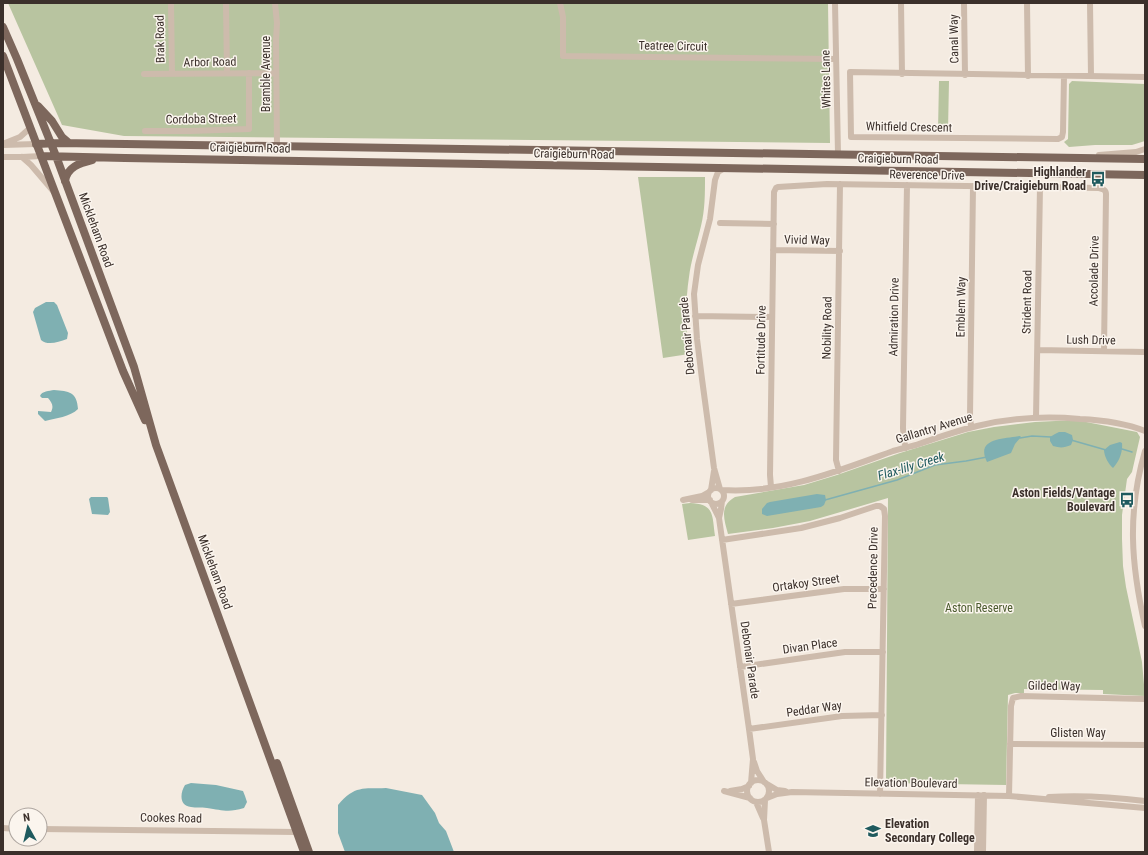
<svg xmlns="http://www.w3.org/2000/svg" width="1148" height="855" font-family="'Roboto Condensed',sans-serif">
<rect width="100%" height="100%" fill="#f4ebe1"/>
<!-- green -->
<path fill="#b8c4a0" d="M8,3H828L830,143L124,136L62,125Z
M939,81H949L948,130H938Z
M1072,81L1145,84V141L1132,145H1095L1069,147L1064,142L1068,139L1069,84Z
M638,177H705C705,194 705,210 701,226C697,243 691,260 689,277C685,303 686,328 689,354L663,358Z
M1076,420L1137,432L1140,437L1132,472L1127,479L1122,515V539L1123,566L1126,587L1142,662L1145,696L1103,694V690L1024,689V693H1015L1008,695L1006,785L886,783L888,498L810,521L773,528L728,534C724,519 719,506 735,497L804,485L837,475L900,453L968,432L994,427L1035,422Z
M690,503C715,504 712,515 715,536L688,540L682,504Z"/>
<!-- water -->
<path fill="#7fb0b2" d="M46,302H54L57,305L68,333L67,339C58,342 48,346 41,340L33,312L35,308Z
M54,390C69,391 77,392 78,409C70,417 56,418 45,421L38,414V411L51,412C54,406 52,403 48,398H42L40,396C42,391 49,391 54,390Z
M1059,432H1065L1072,435L1073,440L1071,445C1064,448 1060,448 1053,446L1050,441V437L1055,434Z
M1020,436L1021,437L1015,444L1011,453L987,462C975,438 1004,439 1020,436Z
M1120,442L1122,443C1123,452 1119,462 1113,468C1109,465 1104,456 1104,450L1110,445Z
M817,494L825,495L826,500L824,505L821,507L767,516L762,514V509L767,503L770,502Z
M91,497H107L108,498L110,512L108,515L92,514L89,499Z
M191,783L216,785L243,791L245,796L247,802L244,808C228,813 222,810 207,808C201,807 196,808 191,807C179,806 180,793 185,785Z
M386,788L422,795L435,813L439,823L446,831L454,852H345L338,833V805C355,785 363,789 386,788Z"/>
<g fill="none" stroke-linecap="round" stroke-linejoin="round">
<!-- stream -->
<path stroke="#7fb0b2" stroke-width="1.5" d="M1020,438L1032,436L1051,437
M1071,440L1106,450
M1122,449L1132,452
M825,500L897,480L935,465L966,461L987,457"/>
<!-- minor -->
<path stroke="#cdbbac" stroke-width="6" d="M171,3L172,74
M226,3L227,73
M275,3L277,23L276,40L277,146
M560,3L563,17V56L836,59
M835,3L838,154
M901,3L902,74
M964,3L965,75
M1027,3L1028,76
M1090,3L1091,76
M144,74L276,73
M1064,76L1063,132L1062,137L1058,139L851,137L850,72L1145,77
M145,131H190L249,129V73
M5,143L20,137L30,128
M3,145L36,144
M1099,155L1136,152L1145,149
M3,157H22L41,156
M22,157L31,165L54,192
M720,223L774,224
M773,250L840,251
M695,316L772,317
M1038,350L1145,352
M1036,418L1040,187
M971,427L970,416L973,186
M906,448L904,441L903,428L907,185
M1145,451C1127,513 1131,564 1145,626
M839,471L836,460L840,184
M771,487L770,475L774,192L776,188L778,187L827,184L1099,188C1103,189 1106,190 1106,194L1104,351
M708 496a8 8 0 1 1 16 0a8 8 0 1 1-16 0Z
M720,489L714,468L702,379L697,339L694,294L698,265L710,219L715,180L718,172L725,168
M711,490L714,471
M722,490C782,494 838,471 893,451C900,449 908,447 916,445C936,438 956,431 977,426C1010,418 1046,416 1080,419C1101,420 1125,423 1145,431
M683,500L702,496L709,492
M692,500H710
M711,502L719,518L749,729L753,759L751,783
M719,518L721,509L722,501
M722,540L801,528L840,518L876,506H880L884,509L885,516L880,794
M731,604L844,589H884
M740,667L845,652H883
M749,729L842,716L882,715
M1010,744L1145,745
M754,762L757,771L764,782
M747 791a11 11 0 1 1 22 0a11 11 0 1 1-22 0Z
M767,784L777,790L785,791
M724,791L750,798
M730,791L742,789L749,786
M1009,796L1011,706L1013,698L1021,696L1145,699
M1049,797C1081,795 1113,797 1145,801
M767,798L777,794L792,792L1009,796L1145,808
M765,800L764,820L769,852
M756,802L763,818
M3,828L16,829
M40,829L296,832
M977,852L978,795
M983,852L984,795"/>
<!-- major -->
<path stroke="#7d675c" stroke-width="8" d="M3,27L17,59L56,156L134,367L156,445L304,852
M3,56L123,371L145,420
M38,106L52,121L62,137L69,143
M36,144L60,143L1145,159
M41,156L125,158L1145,175
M65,181C67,167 80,163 92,160
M277,763L309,852"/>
</g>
<!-- icons -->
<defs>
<g id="bus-bare" transform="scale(1.2)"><path d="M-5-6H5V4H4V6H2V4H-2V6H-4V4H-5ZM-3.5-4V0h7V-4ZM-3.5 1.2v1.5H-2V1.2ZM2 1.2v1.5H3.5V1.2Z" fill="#1f5a5e" stroke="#fbf5ee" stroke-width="2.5" paint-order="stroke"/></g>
<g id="school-bare" transform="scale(1.2)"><path d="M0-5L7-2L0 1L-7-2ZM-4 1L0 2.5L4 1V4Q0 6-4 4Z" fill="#1f5a5e" stroke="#fbf5ee" stroke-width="2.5" paint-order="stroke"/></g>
</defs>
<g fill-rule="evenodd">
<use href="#bus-bare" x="1098" y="179"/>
<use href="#bus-bare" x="1127" y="500"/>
<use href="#school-bare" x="873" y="831"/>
</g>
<g text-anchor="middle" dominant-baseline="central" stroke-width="3" stroke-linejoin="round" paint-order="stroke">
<!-- street labels -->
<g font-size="12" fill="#3b302b" stroke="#fbf5ee">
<text transform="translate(160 39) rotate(-91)">Brak Road</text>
<text transform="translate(954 39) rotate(-91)">Canal Way</text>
<text transform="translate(673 46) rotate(1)">Teatree Circuit</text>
<text transform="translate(210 62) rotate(-1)">Arbor Road</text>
<text transform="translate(266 74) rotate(-90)">Bramble Avenue</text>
<text transform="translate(826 79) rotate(-91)">Whites Lane</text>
<text transform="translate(201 119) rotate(-1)">Cordoba Street</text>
<text transform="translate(909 127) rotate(1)">Whitfield Crescent</text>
<text transform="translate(250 148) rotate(1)">Craigieburn Road</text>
<text transform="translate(574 154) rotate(1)">Craigieburn Road</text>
<text transform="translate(898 159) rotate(1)">Craigieburn Road</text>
<text transform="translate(927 175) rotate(1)">Reverence Drive</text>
<text transform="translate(96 230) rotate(70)">Mickleham Road</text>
<text transform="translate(807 240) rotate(1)">Vivid Way</text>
<text transform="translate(1094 271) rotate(-89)">Accolade Drive</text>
<text transform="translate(1027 302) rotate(-89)">Strident Road</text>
<text transform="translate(961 307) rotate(-89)">Emblem Way</text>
<text transform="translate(894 317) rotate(-89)">Admiration Drive</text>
<text transform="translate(827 328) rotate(-89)">Nobility Road</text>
<text transform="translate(687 336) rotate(-95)">Debonair Parade</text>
<text transform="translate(761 340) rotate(-89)">Fortitude Drive</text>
<text transform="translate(1091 340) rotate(1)">Lush Drive</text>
<text transform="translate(934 428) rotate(-17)">Gallantry Avenue</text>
<text transform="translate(873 568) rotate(-89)">Precedence Drive</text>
<text transform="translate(215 572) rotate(70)">Mickleham Road</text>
<text transform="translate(806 583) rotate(-8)">Ortakoy Street</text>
<text transform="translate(810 646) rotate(-8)">Divan Place</text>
<text transform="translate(750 660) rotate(82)">Debonair Parade</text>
<text transform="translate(1054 686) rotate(1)">Gilded Way</text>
<text transform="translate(814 709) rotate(-8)">Peddar Way</text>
<text x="1078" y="733">Glisten Way</text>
<text transform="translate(911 783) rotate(1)">Elevation Boulevard</text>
<text transform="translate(171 818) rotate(1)">Cookes Road</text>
</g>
<!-- poi labels -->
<g font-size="12" font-weight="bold" fill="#3b302b" stroke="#fbf5ee" text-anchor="end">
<text x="1086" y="172">Highlander<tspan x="1086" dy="14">Drive/Craigieburn Road</tspan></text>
<text x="1115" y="493">Aston Fields/Vantage<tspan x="1115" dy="14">Boulevard</tspan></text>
<text x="885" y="824" text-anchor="start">Elevation<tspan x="885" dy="14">Secondary College</tspan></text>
</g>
<!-- park labels -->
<g font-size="12" fill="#4a5a2e" stroke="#fbf5ee">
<text x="979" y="608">Aston Reserve</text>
</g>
<!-- water labels -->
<g font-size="13" font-style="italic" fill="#1f5a5e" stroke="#fbf5ee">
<text transform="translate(911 466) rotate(-17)">Flax-lily Creek</text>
</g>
</g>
<!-- border -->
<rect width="1148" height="855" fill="none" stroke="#3b302b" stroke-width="8"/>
<!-- north arrow -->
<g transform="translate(28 827) rotate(352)"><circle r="19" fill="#fbf5ee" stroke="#aea6a0"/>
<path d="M0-3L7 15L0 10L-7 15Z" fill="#1f5a5e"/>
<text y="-6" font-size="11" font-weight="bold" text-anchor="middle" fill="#3b302b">N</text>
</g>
</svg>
